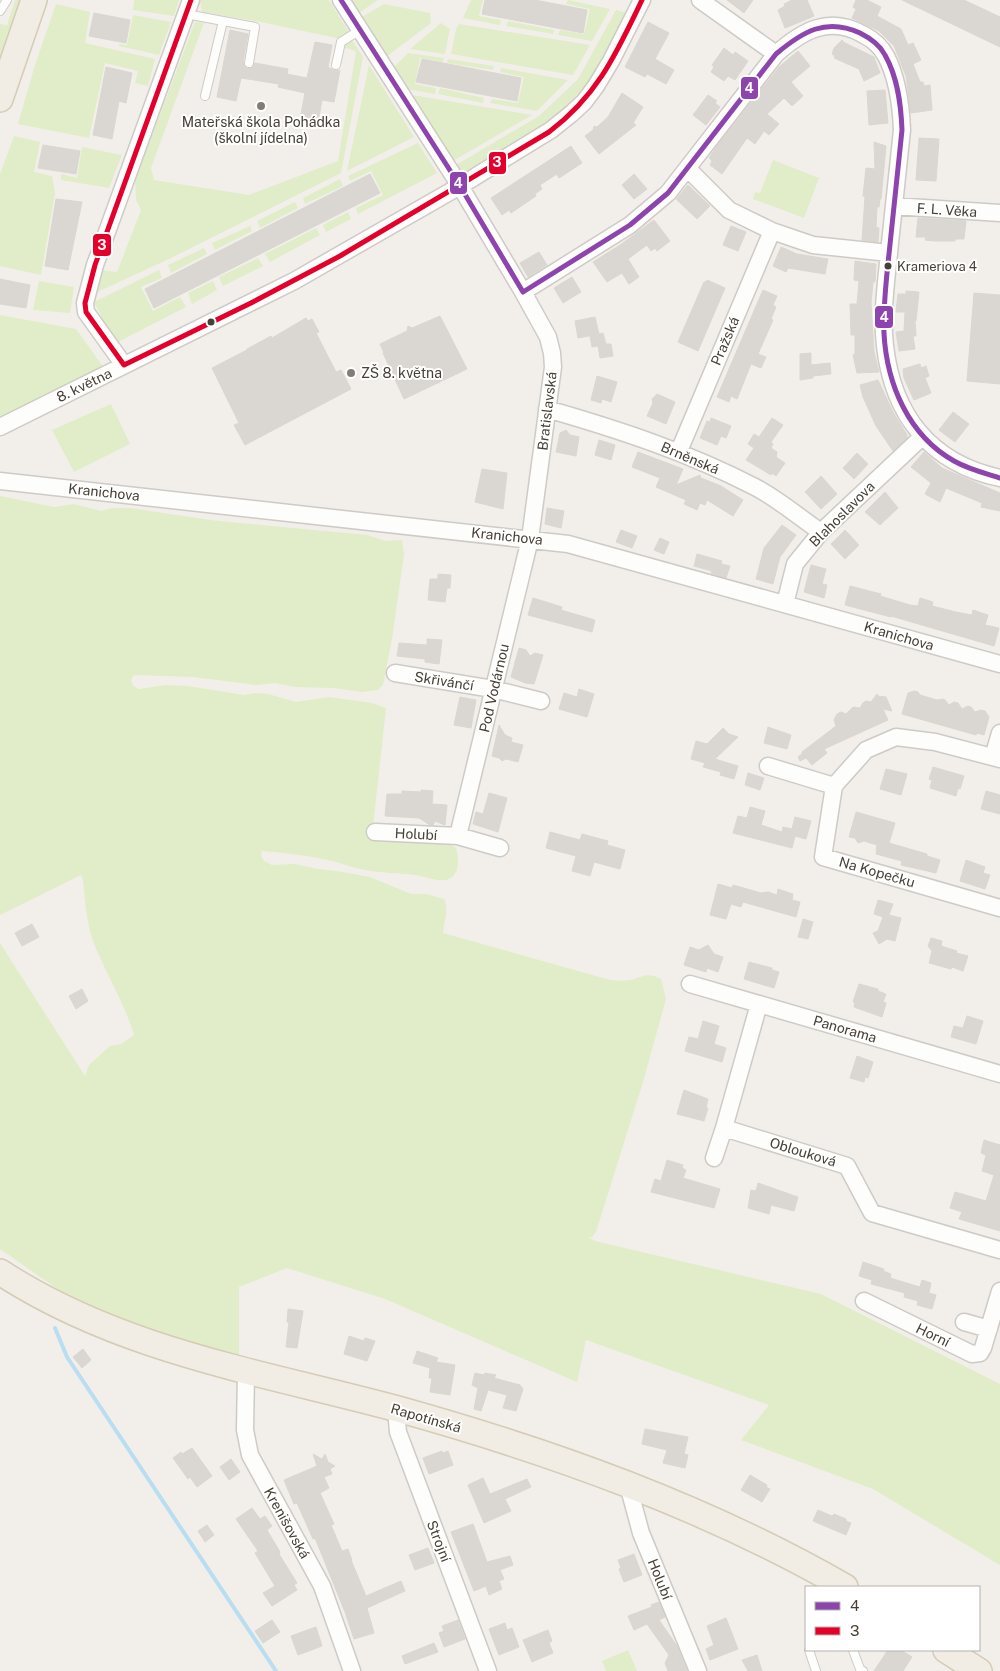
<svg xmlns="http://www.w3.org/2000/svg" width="1000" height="1671" font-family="'Public Sans',sans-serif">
<rect width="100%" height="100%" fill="#f2efea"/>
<!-- green -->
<path fill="#e0edc8" d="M15,0H20L0,56V24L7,25Z
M134,0H179L174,16L133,10Z
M200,0H329L350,34L341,39L256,21L202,12Z
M352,0H378L359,13Z
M471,0H483L479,16L501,20L500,25L463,18Z
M568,0L610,9L592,41L558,35L560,30L584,34L590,9L566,4Z
M56,4L90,12L85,43L155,59L148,86L135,83L138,71L105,63L89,138L18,124L35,65Z
M384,4L430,13L431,23L386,57L362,17Z
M616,10L628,13L597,72L560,114L526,137L462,174L456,165L539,116L578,79Z
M133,15L171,22L159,55L119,46V44L127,45Z
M508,21L554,30L553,34L506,26Z
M195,22L204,23L151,168L154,180L249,195L338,161L356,51L342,47L352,40L363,57L341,173L169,259L93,294L101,270L117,272L141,210L136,200L135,180Z
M441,23L450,29L445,54L410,49Z
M459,24L590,45L573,75L451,54L456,29Z
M408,53L444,58L443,62L420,58L415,84L436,88L435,94L407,89L393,68Z
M448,59L494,66L493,70L447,63Z
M369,65L414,137L347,171Z
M501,68L568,80L537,111L490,103L492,99L518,103L524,77L500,72Z
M440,88L484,98L483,103L438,94Z
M412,95L532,115L453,161Z
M14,136L40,142L34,172L52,176L55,193L41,275L0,266V174Z
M418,143L437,173L358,214L356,208L383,195L371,171L350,181L348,176Z
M82,147L122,155L109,188L61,180V174L77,178Z
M773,160L819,178L804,218L753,199L755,192L760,193Z
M340,179L343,186L305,204L303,198Z
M295,202L298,208L260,228L257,221Z
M348,212L351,219L326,232L323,225Z
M250,226L252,231L215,250L212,243Z
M316,228L320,235L270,262L265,254Z
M204,248L207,254L171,273L168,265Z
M258,258L263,266L223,286L219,277Z
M159,270L162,278L141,287L153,311L180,297L186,307L118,342L112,338L94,302Z
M39,281L74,287L70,313L33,310Z
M213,281L217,290L192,304L188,293Z
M0,315L76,329L104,368L0,420Z
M111,404L130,444L74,472L52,430Z
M0,496L54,507L74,504L101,511L112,508H130L210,520L367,535L386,541L402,540L404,554L392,639L383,685L378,690L362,692L333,688L295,687L275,683L256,685L193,677L134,675L131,680L133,686L139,689L165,685L188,686L244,695L255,693L268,694L296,702L329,697L372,703L386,708L373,827L375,838L451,845L456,848C459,857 460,874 449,879C439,883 425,876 415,875C398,873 381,873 365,870C352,868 340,862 327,860C306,855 284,853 262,851L261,856L264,861L272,865L295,864L318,869L337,871L370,877L411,894H426L444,899C449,909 444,922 443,933L610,980C617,981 624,981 631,980C644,976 647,972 661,979L666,999L643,1082L596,1232L592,1237H588L595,1241L821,1294L1000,1384V1565L873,1489L741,1440L769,1405L586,1340L577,1382L385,1299L287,1268L239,1287V1358L96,1316L0,1249V943L85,1076L89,1065L110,1046L121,1044L134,1035C124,1001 104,971 92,938C86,919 85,899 83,880L81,875L0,915Z
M628,1650L637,1671H606L602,1661Z"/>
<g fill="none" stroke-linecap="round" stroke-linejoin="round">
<!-- stream -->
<path stroke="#b9def2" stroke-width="4" d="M55,1328L67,1357L276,1671"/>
</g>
<!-- building -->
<path fill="#dad6d1" stroke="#dad6d0" d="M485,0H535L587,10L583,33L482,14Z
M727,0H753L744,13Z
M792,0H807L814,16L785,28L778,10L785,6L784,4Z
M856,0H867L881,7L877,16L901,29L908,45L913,43L921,60L913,64L920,82H923L924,86L930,85L932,110L911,113L906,76L894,46L879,31L852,18L856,9L853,7Z
M902,0H964L1000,17V47Z
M94,13L130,20L126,43L89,36Z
M648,22L669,33L655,59L674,70L666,84L647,74L645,77L625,67Z
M230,30L248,34L243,62L246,68H251L255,63L288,69L287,74L307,78L315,42L332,45L328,67L335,71L340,70L334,102L322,100L318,122L300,119L305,93L278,87L279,84L241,78L236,101L217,97Z
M842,40L845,43L874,57L880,73L864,81L859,69L834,58L835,56L832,54L834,48Z
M724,48L733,55L735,52L748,61L735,80L728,76L724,81L711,72L714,67L712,65Z
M798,51L810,66L791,82L803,96L792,106L784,98L767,114L779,124L769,135L764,131L755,144L747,138L722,174L710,165L712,161L709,158L717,146L779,67Z
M422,59L521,78L517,101L416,82Z
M106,67L132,73L126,103L119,101L112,139L93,135Z
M885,90L888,123L869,125L867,91Z
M622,93L643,107L633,123L636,125L599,154L585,136L593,130L594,126L597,127L608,117Z
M708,95L717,101L715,103L720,107L706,125L693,115Z
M919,138L939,139L936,181L916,180Z
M874,142L886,146L881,199H880L879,207H877L876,227L879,228L878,242L862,240L865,197L863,196L866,168L875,169Z
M43,145L80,151L76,174L38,168Z
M571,146L582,163L559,178L557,174L540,185L542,189L535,194L536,196L511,213L509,210L502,215L491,198Z
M370,174L380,193L154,308L145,289Z
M634,174L647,189L634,199L622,185Z
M688,185L710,206L697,219L676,199Z
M56,199L82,202L68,270L45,266Z
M918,218L966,221L964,239H955V241H934L925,240L926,237H916Z
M654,220L670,241L657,251L655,248L651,251L647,245L628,259L639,277L629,284L622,273L607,282L593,262L620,245Z
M731,226L746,232L738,251L723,245Z
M781,247L797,254L828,259L825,274L788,268L786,272L773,266Z
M539,252L547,265L528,277L520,263Z
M855,261L876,264L875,282H873L871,303L874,352L879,372L857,373L853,355L855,354V335H851L850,304H857L859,281L854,280Z
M572,277L581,292L563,303L554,288Z
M0,279L30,285L26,308L0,304Z
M707,280L725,288L698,351L678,342L704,282H706Z
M763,290L777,296L773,305L776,307L771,319L773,320L758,354L766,357L761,368L751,364L737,399L731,396L729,402L717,397Z
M906,291L919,292L916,321L915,320L916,336H913L915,349L899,351L896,332L904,331L905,312H896L898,294H906Z
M974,293L1000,295V384L967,381Z
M440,316L467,369L404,399L383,353H384L380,344L407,331L408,326L412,328Z
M595,317L599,334L603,333L606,344H611L613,356L600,358L598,346L592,347L590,336L594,335L578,338L575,321Z
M306,318L308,321L312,319L319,332L316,333L336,372L341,370L351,389L245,445L234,425L239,423L212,368L247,350V349L271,336L272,338Z
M811,353V365L830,363L831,374L813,376V378L800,380V354Z
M920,364L921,368L926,366L929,376L925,378L931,393L914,400L904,378L903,369Z
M597,376L617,382L611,402L602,399L601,403L591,400Z
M878,380L893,412L907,435V438L893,451L876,426L863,397L860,385Z
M657,394L675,402L666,424L647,416L653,403L652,399Z
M953,412L969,424L955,442L939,430Z
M711,418L731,426L726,438L721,436L717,445L700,438L707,421L710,422Z
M772,418L783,425L771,442L773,444L771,448L777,452L776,457L785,463L776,476L772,473L771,475L746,460L754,448L748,444L754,434L759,437Z
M566,430L570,435L579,437L576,456L556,452L560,433Z
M599,440L615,445L611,460L595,455Z
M638,452L683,469L676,485L700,475L701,478L721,486L743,500L733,516L707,500L705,505L700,503L697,510L684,504L686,500L656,487L660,478L632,467Z
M924,452L942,468L1000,493V511L981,507L982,503L946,488L940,502L925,494L931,483L911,467Z
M857,453L868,464L854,479L843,468Z
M482,469L507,473L503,509L475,502Z
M821,476L837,494L821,509L805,492Z
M885,492L898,508L880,525L865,512Z
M547,508L564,511L561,528L545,524Z
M782,525L796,535L780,557L773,584L756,579L764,548Z
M621,530L637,536L632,548L616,542Z
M845,530L859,545L845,559L831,544Z
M660,538L669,542L664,554L654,550Z
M697,554L722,561L721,564L730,566L726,578L711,573L712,571L694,566Z
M811,565L826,569L822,584L827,585L824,598L804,592Z
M438,574L451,575L450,588H447L445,602L428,600L430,579H438Z
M850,586L881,594L880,596L910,605L918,606L920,598L933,602L932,606L956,612L972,615L973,610L988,615L985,625L999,628L994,646L891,616V617L845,605Z
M533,598L562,607L561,610L595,620L592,632L528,615Z
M427,639L442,640L439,664L425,662V659L397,656L399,643L427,645Z
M519,648L526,650L530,656L535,653L543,655L534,684L525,683L511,677Z
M579,689L594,694L587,717L559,709L564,693L577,697Z
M914,691L918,692L920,695L937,700L944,699L949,705L954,702L958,703L962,709L968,706L971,707L975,712L981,710L985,711L989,717L984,735L977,733L976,735L902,714L908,693Z
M877,694L878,696L886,697L892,711L883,709L888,720L824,749L827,753L812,765L806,758L800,761L798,757L802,754V752L836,726L834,720L837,714L841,712L846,714L853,707L860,708L863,703L866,701L871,702Z
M460,697L476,700L471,728L454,725Z
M499,725L505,735L512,738L511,742L523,745L518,762L506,759L502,761L499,758L492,756Z
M768,727L791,735L787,749L764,743Z
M723,728L729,734L738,737L715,759L738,766L734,779L720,775L721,772L703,767L705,763L691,759L696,741L707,744Z
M933,767L964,776L960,789L958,788L956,796L930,788L932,780L929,779Z
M886,769L907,774L901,795L880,789Z
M748,773L764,778L760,790L745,785Z
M421,790L433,791L432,804L447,805L445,825L435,821L433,825H430L419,818L385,816L387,794H402V791L421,792Z
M986,791L1000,795V814L981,809Z
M489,793L507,798L498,832L473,824L476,812L483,814Z
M750,807L765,811L761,825L782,832L783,827L792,829L795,817L811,821L806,839L795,836L792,848L733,833L738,816L747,818Z
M856,812L895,823L889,843L927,854V856L940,860L936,873L901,865L902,861L876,854L877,845L864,841L858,843L855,838L849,837Z
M550,832L580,840L582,834L608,841L607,845L625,850L620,869L594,862L590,876L572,871L576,856L546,848Z
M966,860L985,867L983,873L990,875L985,889L960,881Z
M718,884L732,888L733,885L761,893L768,892L777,895L778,889L793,894L792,900L800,902L796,917L743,902L741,907L731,904L726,919L710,915Z
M878,900L893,904L889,915L901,918L895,941L887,939L879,944L873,933L878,931L883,917L874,914Z
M803,919L813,922L808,939L798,937Z
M32,924L39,937L22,946L15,933Z
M931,938L942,941L941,946L957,951L956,953L968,956L963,971L952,967L951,969L929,963L932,951L928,946Z
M708,945L714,954L723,957L718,972L707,968L706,972L684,965L690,947L699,950Z
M749,962L772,968V970L779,972L774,988L744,979Z
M859,984L878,989V991L886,994L883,1002L886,1003L882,1017L854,1007L855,1002H853Z
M82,989L88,1001L76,1009L69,996Z
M967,1016L983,1021L976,1044L951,1037L954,1026L963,1028Z
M703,1021L719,1026L714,1044L726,1048L722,1062L685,1051L689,1037L698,1039Z
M857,1056L873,1062L868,1078L865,1077L864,1082L850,1078Z
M684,1090L708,1099L706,1108H708L704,1121L677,1114Z
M984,1140L1000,1145V1231L959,1219L962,1212L950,1208L955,1192L986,1201L994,1175L982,1171L986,1155L981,1153Z
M667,1160L683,1165L682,1168L686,1170L683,1178L720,1189L714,1208L651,1192L655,1179L661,1181Z
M758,1183L798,1197L794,1211L771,1205L769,1214L748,1208L751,1190L756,1191Z
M863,1262L884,1269L883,1271L891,1274L890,1278L920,1287L922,1280L931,1283L929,1293L936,1295L932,1309L917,1305L918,1301L904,1297L905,1293L871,1284L872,1280L859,1276Z
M288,1309L303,1311L297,1348L286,1347L289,1322H287Z
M349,1336L364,1341L365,1338L375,1341L367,1361L344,1354Z
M83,1349L91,1360L82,1368L73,1357Z
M417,1351L438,1358L436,1362L455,1365L450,1395L430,1392L432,1378H429L430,1368L413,1363Z
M475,1373L484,1375L485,1373L496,1375L494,1378L520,1385L523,1389L516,1411L503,1408L507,1395L488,1390L481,1411L474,1409L478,1388L472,1385Z
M645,1429L688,1437L684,1454L688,1455L685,1468L663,1463L667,1450L642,1444Z
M192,1448L212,1476L197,1487L190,1477L188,1479L173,1458L181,1452L182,1454Z
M442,1451L443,1453L448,1451L453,1465L429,1474L423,1458Z
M313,1454L322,1459L325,1454L328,1462L335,1466L330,1469L332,1474L324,1477L329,1488L320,1493L334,1524L331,1525L342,1551L348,1549L352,1560H351L366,1596L401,1581L405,1591L367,1608L374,1633L354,1639L345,1612L315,1538L313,1539L297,1503L294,1504L284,1480L317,1466Z
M231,1459L240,1472L229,1480L220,1467Z
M750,1475L767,1485L766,1487L770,1489L762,1502L741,1490Z
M483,1478L490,1494L527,1479L531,1487L505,1499L511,1511L484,1523L468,1485Z
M252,1508L260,1519L265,1516L272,1526L267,1530L280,1552L279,1554L297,1583L294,1585L297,1590L272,1606L263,1593L275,1586L255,1553L258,1551L236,1519Z
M818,1510L832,1516L834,1514L846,1519V1521L851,1523L846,1535L813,1521Z
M473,1524L487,1562L510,1556L513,1565L500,1570L504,1579L499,1581L502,1589L489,1595L486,1586L474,1591L451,1532Z
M207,1525L214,1535L205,1542L198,1531Z
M428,1548L434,1563L415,1570L409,1555Z
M634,1554L642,1575L624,1582L619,1569L621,1568L618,1560Z
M659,1602L665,1617L659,1620L677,1646L687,1671H668L665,1663L669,1655L647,1624L634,1630L628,1616L652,1607L651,1605Z
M726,1618L738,1649L710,1660L706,1649L714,1645L707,1626Z
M272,1620L280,1632L263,1643L255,1631Z
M458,1620L465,1639L444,1647L439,1633L444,1631L442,1626Z
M505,1623L507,1630L512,1628L519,1647L499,1655L489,1629Z
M316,1627L322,1646L298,1655L291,1636Z
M548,1630L552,1641L549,1643L553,1653L532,1662L523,1640Z
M434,1643L438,1652L405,1664L402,1656Z
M888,1650H901L912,1657L903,1671H874Z
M757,1655L762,1671H748L742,1660Z"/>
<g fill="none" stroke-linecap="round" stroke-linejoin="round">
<!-- service casing -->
<g stroke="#cecbc6" stroke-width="10">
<path id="service" d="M0,11L7,0
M186,14L255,27L249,63
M336,65L341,42L360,30
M205,96L223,21
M809,1650L816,1671
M853,1650L860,1669L863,1671"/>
</g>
<!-- minor casing -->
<g stroke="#cecbc6" stroke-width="19">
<path id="minor" d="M341,0L460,186L523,292L548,337L552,353L553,367L530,539L458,836
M700,0L776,54
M688,169L729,210L772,231L813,245L889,253
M894,206L1000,213
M523,292L630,225L668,193L776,54C803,30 830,15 864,35C874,40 881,47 886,56C898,79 901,105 902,130C898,168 894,206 890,243C887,277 881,312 885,346C893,415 930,463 1000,478
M124,365L86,312L85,303L95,265L191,0
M547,409C620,430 687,452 755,487C778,499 799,517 821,532
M0,427L294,281L460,186L551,130L571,114L584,102L596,86L611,61L642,0
M679,451L772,231
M0,481L568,544L1000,664
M785,604L795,564L821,532L922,437
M395,673L493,689L541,701
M993,757L1000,733
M1000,759L935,742L896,737L866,750L834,786L823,857L1000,908
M768,766L834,786
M375,832L458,836L500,848
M690,984L1000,1074
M759,1004L724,1128L847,1166L872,1213L1000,1250
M714,1158L724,1128
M864,1301L972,1354L980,1353L983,1348L1000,1291
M964,1322L989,1329
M246,1372L245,1430L250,1455L322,1586L352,1671
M396,1409L398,1432L488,1671
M628,1485L641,1533L698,1671"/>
</g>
<!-- primary casing -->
<g stroke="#d5cbb6" stroke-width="28">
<path id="primary" d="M0,99L34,0
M0,1272C121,1351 261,1372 398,1409C552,1452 706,1507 845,1587
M946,1650L979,1671"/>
</g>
<!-- service -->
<use href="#service" stroke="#fdfdfc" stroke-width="8"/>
<!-- minor -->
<use href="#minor" stroke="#fdfdfc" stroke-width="16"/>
<!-- primary -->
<use href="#primary" stroke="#f1ece4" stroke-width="25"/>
<!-- bus-1 casing -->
<g stroke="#fff" stroke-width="9">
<path id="bus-1" d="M341,0L460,186L523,292L630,225L668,193L776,54C802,32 826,17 860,33C870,38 880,45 885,55C898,78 901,105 902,130C898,171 893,213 889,254C886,281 883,307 884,334C887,384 908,435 954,461C968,469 984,473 1000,478"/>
</g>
<!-- bus-2 casing -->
<g stroke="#fff" stroke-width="9">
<path id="bus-2" d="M191,0L95,265L85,303L86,312L124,365L251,303L340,256L549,132C598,95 616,54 642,0"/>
</g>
<!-- bus-1 -->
<use href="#bus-1" stroke="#8e44ad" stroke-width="5"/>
<!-- bus-2 -->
<use href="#bus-2" stroke="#e4002b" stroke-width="5"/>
</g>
<!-- markers -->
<g fill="#847d74" stroke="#fff" stroke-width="2">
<circle cx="261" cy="106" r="5"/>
<circle cx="351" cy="373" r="5"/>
</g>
<g fill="#484035" stroke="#fff" stroke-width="2">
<circle cx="888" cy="266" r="4.5"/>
<circle cx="211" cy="322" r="4.5"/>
</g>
<g text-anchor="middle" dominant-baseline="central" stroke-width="4" stroke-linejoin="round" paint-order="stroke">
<!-- bus labels -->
<g font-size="13" fill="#484035" stroke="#fff" text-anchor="start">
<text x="897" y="266">Krameriova 4</text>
</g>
<!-- poi labels -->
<g font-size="14" fill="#484035" stroke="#fff">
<text x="261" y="122">Mateřská škola Pohádka<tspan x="261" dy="16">(školní jídelna)</tspan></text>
<text x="361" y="373" text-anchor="start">ZŠ 8. května</text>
</g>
<!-- street labels -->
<g font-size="14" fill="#484035" stroke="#fff">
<text transform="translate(947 210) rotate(4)">F. L. Věka</text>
<text transform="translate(725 341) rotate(-67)">Pražská</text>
<text transform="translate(84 385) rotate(-26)">8. května</text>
<text transform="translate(547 411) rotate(-83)">Bratislavská</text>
<text transform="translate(690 458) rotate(23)">Brněnská</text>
<text transform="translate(104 492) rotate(6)">Kranichova</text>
<text transform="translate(842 514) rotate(-45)">Blahoslavova</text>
<text transform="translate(507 536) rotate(6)">Kranichova</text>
<text transform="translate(899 636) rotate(16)">Kranichova</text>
<text transform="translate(444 681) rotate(9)">Skřivánčí</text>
<text transform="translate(494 688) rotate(-77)">Pod Vodárnou</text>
<text transform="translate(416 834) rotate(3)">Holubí</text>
<text transform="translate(877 872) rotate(16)">Na Kopečku</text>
<text transform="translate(845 1029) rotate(16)">Panorama</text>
<text transform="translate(803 1152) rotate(17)">Oblouková</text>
<text transform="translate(933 1335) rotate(26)">Horní</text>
<text transform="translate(426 1418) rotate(16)">Rapotínská</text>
<text transform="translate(287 1523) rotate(61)">Krenišovská</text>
<text transform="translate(439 1541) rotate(69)">Strojní</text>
<text transform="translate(660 1579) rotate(68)">Holubí</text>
</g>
</g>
<g stroke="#fff" stroke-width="2">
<rect x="740" y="76" width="19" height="24" rx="5" fill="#8e44ad"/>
<rect x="488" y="151" width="19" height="24" rx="5" fill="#e4002b"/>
<rect x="449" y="171" width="19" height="24" rx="5" fill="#8e44ad"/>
<rect x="92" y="233" width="20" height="24" rx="5" fill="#e4002b"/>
<rect x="874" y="305" width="20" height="24" rx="5" fill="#8e44ad"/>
</g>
<g font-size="14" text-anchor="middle" font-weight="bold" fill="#fff">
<text x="749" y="93">4</text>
<text x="497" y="167">3</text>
<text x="458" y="188">4</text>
<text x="102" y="250">3</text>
<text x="884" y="322">4</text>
</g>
<!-- legend -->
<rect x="805" y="1586" width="175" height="65" fill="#ffffff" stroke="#b6b3ae"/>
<rect x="815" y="1602" width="25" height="8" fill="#8e44ad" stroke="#b6b3ae"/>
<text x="850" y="1611" font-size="15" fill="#484035">4</text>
<rect x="815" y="1627" width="25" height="8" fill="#e4002b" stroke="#b6b3ae"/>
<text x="850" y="1636" font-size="15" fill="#484035">3</text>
</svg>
